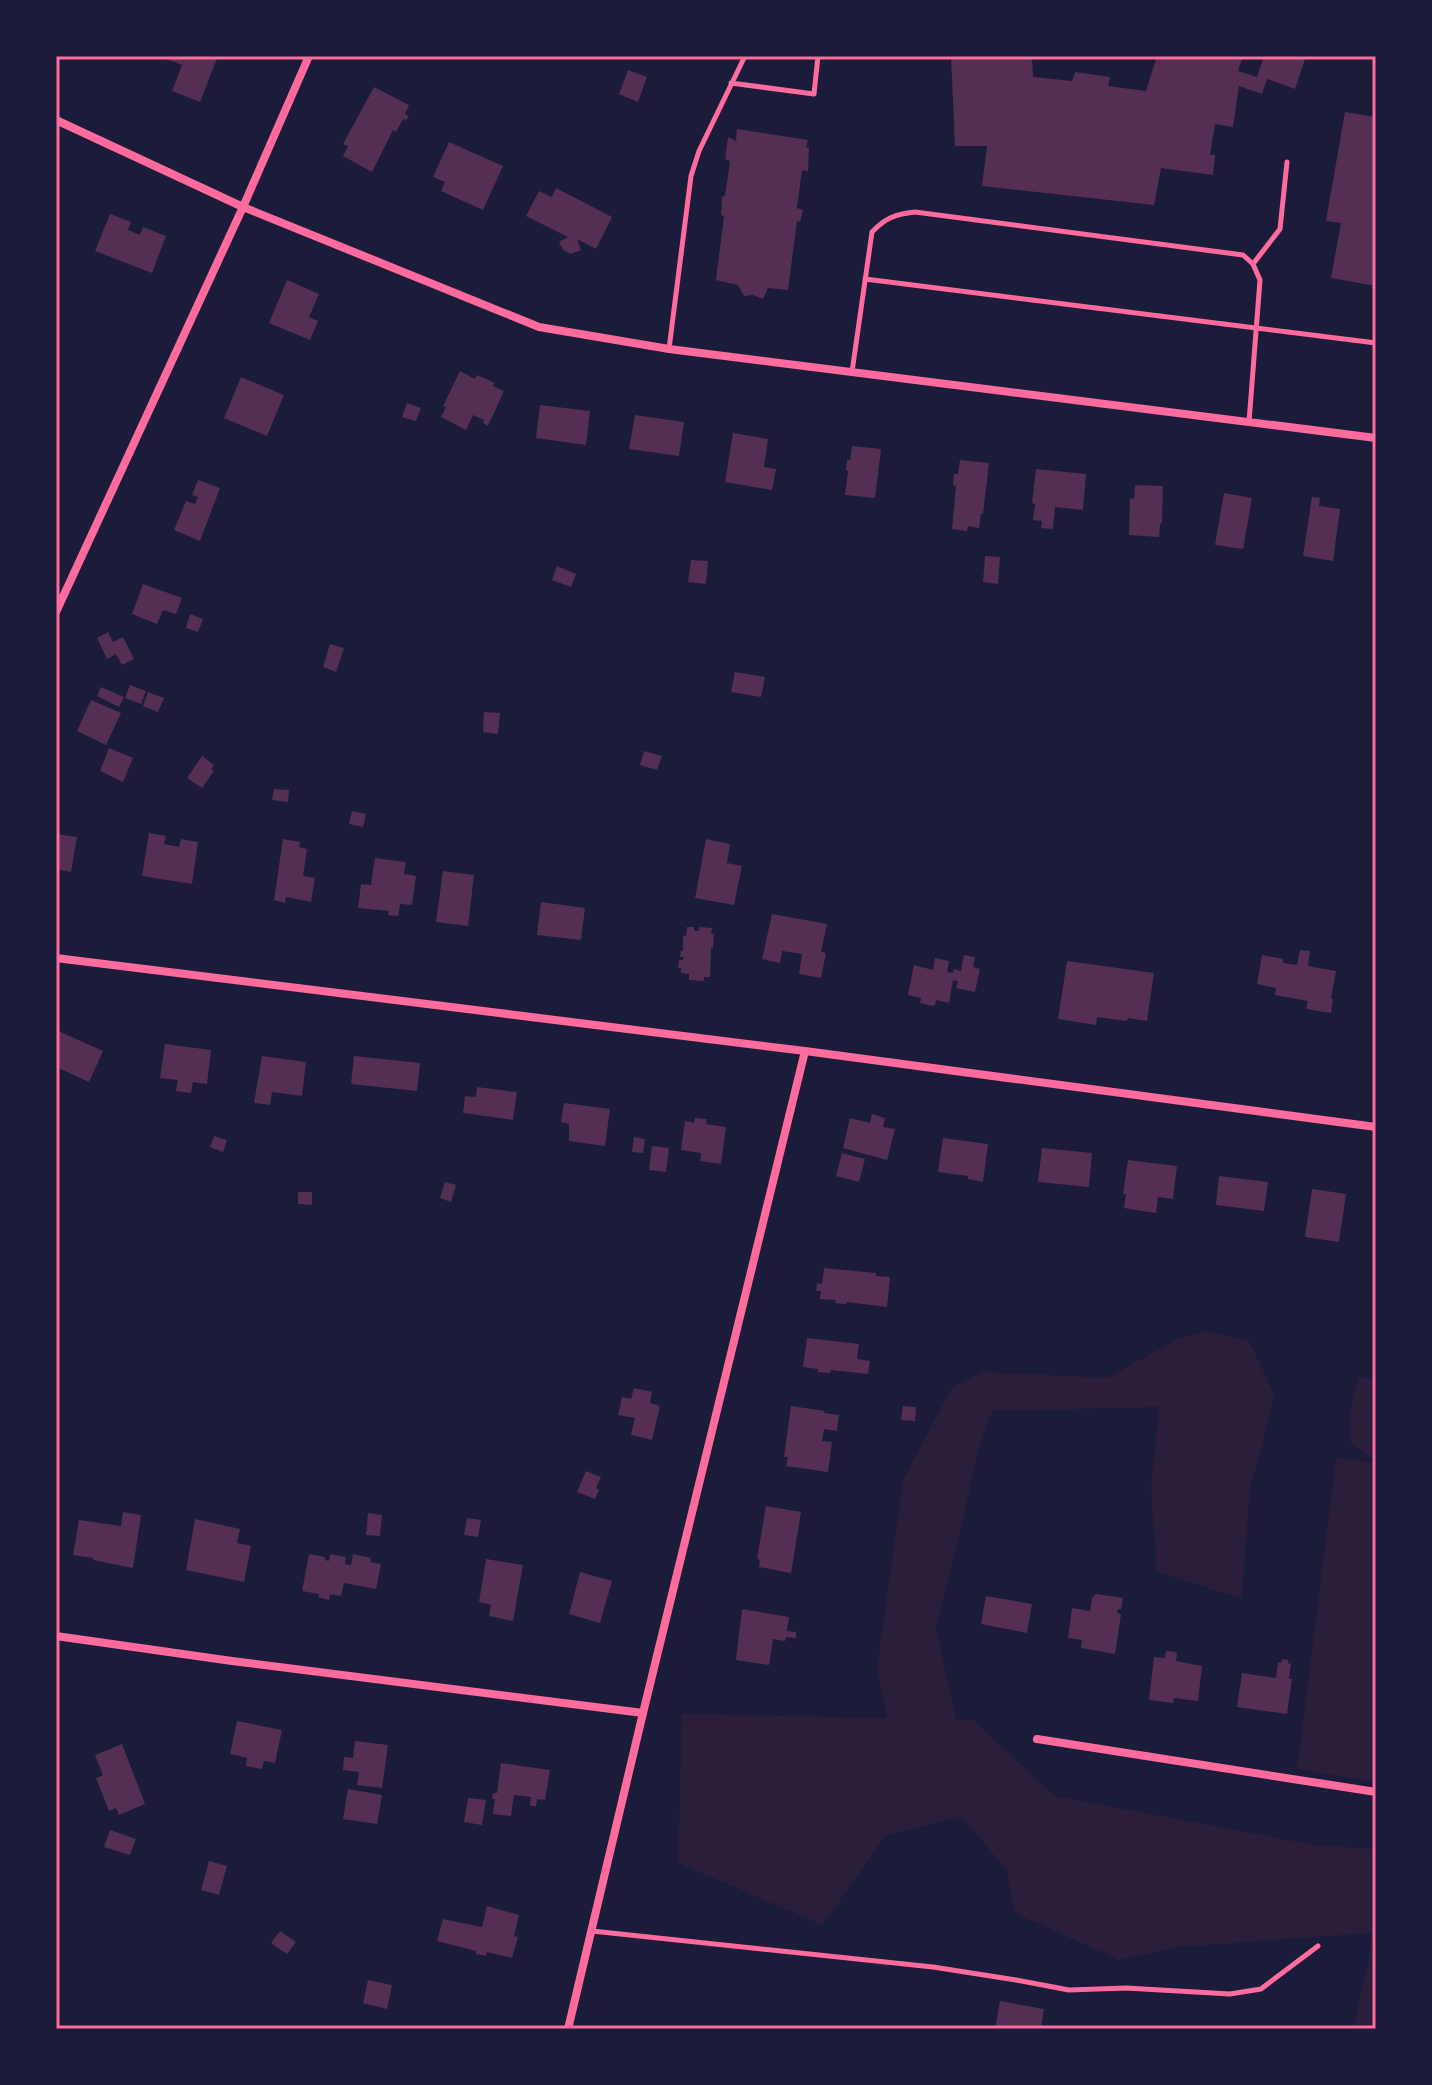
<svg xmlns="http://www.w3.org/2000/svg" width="1432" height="2085" font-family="Merriweather,serif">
<rect width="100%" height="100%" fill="#1b1b3a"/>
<!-- green -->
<path fill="#2a1e3b" d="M1205,1331L1249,1341L1274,1394L1260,1455L1250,1487L1242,1599L1157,1572L1151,1487L1159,1407L992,1411L977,1454L962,1525L936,1627L956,1719L973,1720L1055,1796L1314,1845L1376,1849V2029H1353L1368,1963L1371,1933L1179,1947L1119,1960L1015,1913L1006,1869L961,1816L885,1836L823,1925L678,1863L682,1714L887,1718L877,1669L903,1480L952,1387L984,1372L1107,1378L1180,1338Z
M1358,1377L1376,1379V1461L1351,1444L1349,1414Z
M1336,1458L1376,1463V1782L1297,1769Z"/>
<!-- building -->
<path fill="#542f53" d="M159,56H218L200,102L172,91L182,65Z
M951,56H1032L1033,77L1072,81L1075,72L1110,77L1108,86L1146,91L1157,56H1243L1238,71L1257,77L1264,56H1306L1295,89L1267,79L1262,94L1239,86L1233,127L1215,124L1210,155H1215L1213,175L1161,168L1154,205L982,186L987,146H955Z
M628,70L647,77L638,102L619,94Z
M374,87L409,105L405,114L409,116L406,120L403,119L396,132L393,130L372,172L343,156L348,146L343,144Z
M1345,112L1376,117V286L1331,278L1341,223L1326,221Z
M737,129L808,140L806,147L809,148L808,171L802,170L797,208L803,210L800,222L797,221L788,290L768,288L763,299L753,295L744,296L738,285L716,280L724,216L721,215L722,197L725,196L730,161L725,159L728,137L736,141Z
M449,142L503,166L483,210L441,191L445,182L433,177Z
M556,188L612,217L596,249L577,239L581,250L571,254L563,250L559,242L568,237L526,216L539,191L552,197Z
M110,214L131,222L128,230L140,235L143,227L166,236L152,273L95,251Z
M287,280L319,294L309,317L318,321L310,340L269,323Z
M460,371L475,379L477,375L495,383L493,386L504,391L488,426L483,423L484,420L473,415L466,430L441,417L446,407L443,406Z
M241,377L284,395L267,436L224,418Z
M407,403L421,408L416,421L402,417Z
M540,405L590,411L586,445L536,438Z
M635,415L684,422L679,456L629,449Z
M733,433L768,439L764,467L776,469L772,490L725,482Z
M852,446L881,449L875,498L845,495L848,471L846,470L847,460H850Z
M960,460L989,463L983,514H981L979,528L968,526L967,531L952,529L956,486L953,485L954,474H958Z
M1036,469L1086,474L1083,510L1055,507L1053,529L1041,528L1042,521L1033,520L1035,504L1032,503Z
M198,480L220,488L200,541L174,530L186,501L195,504L198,497L192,495Z
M1135,485L1163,486L1162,524L1160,523L1159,537L1129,535L1130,498L1134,499Z
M1224,493L1252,498L1243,549L1215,545Z
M1312,497L1320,498L1319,506L1340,509L1333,561L1303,556Z
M985,556L1000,557L998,584L983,582Z
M691,560L708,561L706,584L688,582Z
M557,566L576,574L571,587L552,580Z
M143,584L182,598L176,614L163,610L157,624L132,614Z
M190,614L203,619L198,632L186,628Z
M108,632L113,642L123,637L134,659L122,665L116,654L107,659L97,638Z
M330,644L344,648L336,672L323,667Z
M735,672L765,677L761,697L731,692Z
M130,685L146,691L141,704L125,698Z
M101,687L124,697L119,707L97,696Z
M148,692L164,698L158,712L143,706Z
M91,700L121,713L106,745L77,731Z
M484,712L500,713L498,734L483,732Z
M109,748L133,758L123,782L100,771Z
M644,751L662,756L657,770L640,765Z
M202,756L214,765L211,769L214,771L202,788L187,778Z
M274,789L289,790L288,802L272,800Z
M352,811L366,814L363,827L349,824Z
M149,833L166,836L164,844L179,847L181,839L198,842L192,884L142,876Z
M56,834L77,837L71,872L56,869Z
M283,839L300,842L299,847L307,849L303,876L315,878L311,902L286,897L285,903L274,900Z
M706,839L730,844L727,863L742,866L734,905L695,898Z
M375,858L406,862L404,874L416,876L412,905L400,904L398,916L388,915L389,911L358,908L361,884L371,885Z
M443,871L474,875L468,926L436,922Z
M541,902L585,908L581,940L537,935Z
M772,914L827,924L821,952L826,953L821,978L799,974L802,954L782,951L780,963L762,959Z
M687,927H694V931H699V927L712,928L711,934H714L713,948H711L710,977H704V981L689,980V974L681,973V968H678L679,960H683L684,957H680L681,950L683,951V936H686Z
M1300,950L1310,951L1308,966L1336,971L1331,999H1333L1331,1013L1306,1009L1308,1001L1275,995L1276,988L1257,984L1262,955L1283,959V963L1297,965Z
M964,955L975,957L973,967L980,969L975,992L956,988L958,981L953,980L949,1003L936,1000L935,1005L932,1006L920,1003L921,998L908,995L914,965L933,970L935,958L949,961L947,972L953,973L954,969L961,971Z
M1067,961L1154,973L1147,1021L1128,1018L1127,1021L1097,1017L1096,1025L1058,1019Z
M56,1030L103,1051L89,1082L56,1067Z
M165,1044L211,1050L207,1084L193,1082L191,1093L176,1091L178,1080L160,1078Z
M262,1056L306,1062L302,1096L272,1092L270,1105L254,1103Z
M354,1056L420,1063L417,1091L351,1084Z
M477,1087L517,1092L513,1120L463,1113L465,1096L476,1097Z
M564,1103L610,1109L605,1146L569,1141V1124L561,1122Z
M872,1114L885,1118L883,1127L895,1129L887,1160L843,1148L850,1118L870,1123Z
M695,1118L707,1119L706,1124L726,1127L721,1164L700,1161L701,1153L681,1150L685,1121L694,1123Z
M214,1136L227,1140L223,1152L210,1147Z
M634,1137L645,1139L643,1153L632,1152Z
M943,1138L988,1144L983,1182L968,1179V1176L938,1172Z
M652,1146L669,1148L666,1172L649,1170Z
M1042,1148L1092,1153L1089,1187L1038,1182Z
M842,1153L865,1159L859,1182L836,1176Z
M1128,1160L1177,1166L1173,1199L1158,1197L1156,1213L1124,1208L1126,1194H1123Z
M1219,1176L1268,1182L1264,1211L1216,1205Z
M445,1182L456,1185L451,1202L440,1198Z
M1312,1189L1346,1194L1339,1242L1305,1237Z
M298,1192H312V1205L298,1204Z
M824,1268L876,1273V1276L890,1277L887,1307L847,1302L846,1304L835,1303L836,1300L820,1299L821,1291H816L817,1283L822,1284Z
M807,1338L859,1344L857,1359L870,1361L868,1374L831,1370L830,1373L817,1372L818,1369L803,1367Z
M634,1388L652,1392L650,1403L660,1406L652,1440L631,1435L635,1418L618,1415L622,1397L631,1399Z
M791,1406L825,1411L824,1413L839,1415L837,1431L824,1429L822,1441L832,1442L828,1472L786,1466L788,1457H784Z
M903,1406L916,1407L915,1421L901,1420Z
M586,1471L601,1477L596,1488L599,1490L595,1499L577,1492Z
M766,1506L801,1512L791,1573L759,1567L760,1560L757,1559Z
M123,1512L141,1515L133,1568L93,1560V1558L73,1555L79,1520L121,1526Z
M368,1513L382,1515L380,1536L366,1535Z
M467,1518L481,1520L478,1537L464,1535Z
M195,1519L240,1529L237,1543L251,1546L244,1582L186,1570Z
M309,1554L325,1557V1560L329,1561L330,1554L346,1557L345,1564L351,1565L353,1554L371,1558L370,1562L381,1564L376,1589L344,1583L341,1596L330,1594L329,1600L318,1597L319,1594L302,1591Z
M486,1559L523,1565L513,1621L489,1616L491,1605L479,1602Z
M580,1572L612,1581L600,1623L569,1614Z
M1096,1594L1123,1598L1121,1609H1118L1117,1613L1121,1614L1115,1654L1081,1648L1082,1640L1068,1638L1072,1608L1090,1611L1092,1598Z
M986,1596L1032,1604L1027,1633L981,1624Z
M742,1609L789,1617L787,1631L796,1632V1638L786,1637L785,1641L773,1639L769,1665L736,1660Z
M1166,1651L1177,1652L1176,1661L1202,1666L1198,1701L1174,1698L1173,1703L1149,1700L1154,1657L1165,1658Z
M1282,1659L1288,1660V1663L1291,1664L1289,1679H1292L1287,1714L1237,1707L1242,1673L1276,1678L1278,1662L1281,1663Z
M237,1721L282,1730L275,1763L264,1761L262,1769L246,1766L247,1758L230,1754Z
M355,1741L388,1745L382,1788L357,1785L359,1772L343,1770L344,1757L353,1758Z
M122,1744L145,1804L119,1815L116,1808L109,1811L96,1778L103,1775L95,1755Z
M501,1763L550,1770L545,1800L537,1799L536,1806H530L531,1797L514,1795L511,1816L493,1814L495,1799H492L493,1793H497Z
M348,1789L382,1795L377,1824L343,1819Z
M468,1798L486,1800L482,1825L464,1822Z
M110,1830L136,1839L130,1855L104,1847Z
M209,1861L227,1866L219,1895L201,1890Z
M487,1906L519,1915L514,1936L518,1937L512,1958L487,1952L486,1956L476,1954V1951L437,1941L443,1919L482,1927Z
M280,1931L296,1942L287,1954L271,1943Z
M368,1980L392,1985L387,2009L363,2003Z
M1000,2001L1044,2009L1041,2029H995Z"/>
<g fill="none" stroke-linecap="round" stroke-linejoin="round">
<!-- service -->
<path stroke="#ff6b9d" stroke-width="5" d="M731,83L814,94L818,56
M1253,264L1280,229L1287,162
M865,279L1376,343
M669,349L691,176L699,151L745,56
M852,372L872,232C885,218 896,214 915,212L1243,255L1253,264L1260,280L1249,422
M592,1931L933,1967L1016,1980L1069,1990L1126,1988L1230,1994L1261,1989L1318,1946"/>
<!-- minor -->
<path stroke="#ff6b9d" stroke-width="8" d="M56,120L243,207L539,327L669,349L1376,438
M56,612L243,207L309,56
M56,958L805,1051L1376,1127
M56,1636L232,1661L643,1713
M1037,1739L1376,1792
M568,2029L643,1713L805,1051"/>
</g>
<!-- border -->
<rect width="1432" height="2085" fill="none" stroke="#1b1b3a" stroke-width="116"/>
<rect x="58" y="58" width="1316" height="1969" fill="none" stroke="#ff6b9d" stroke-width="3"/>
</svg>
